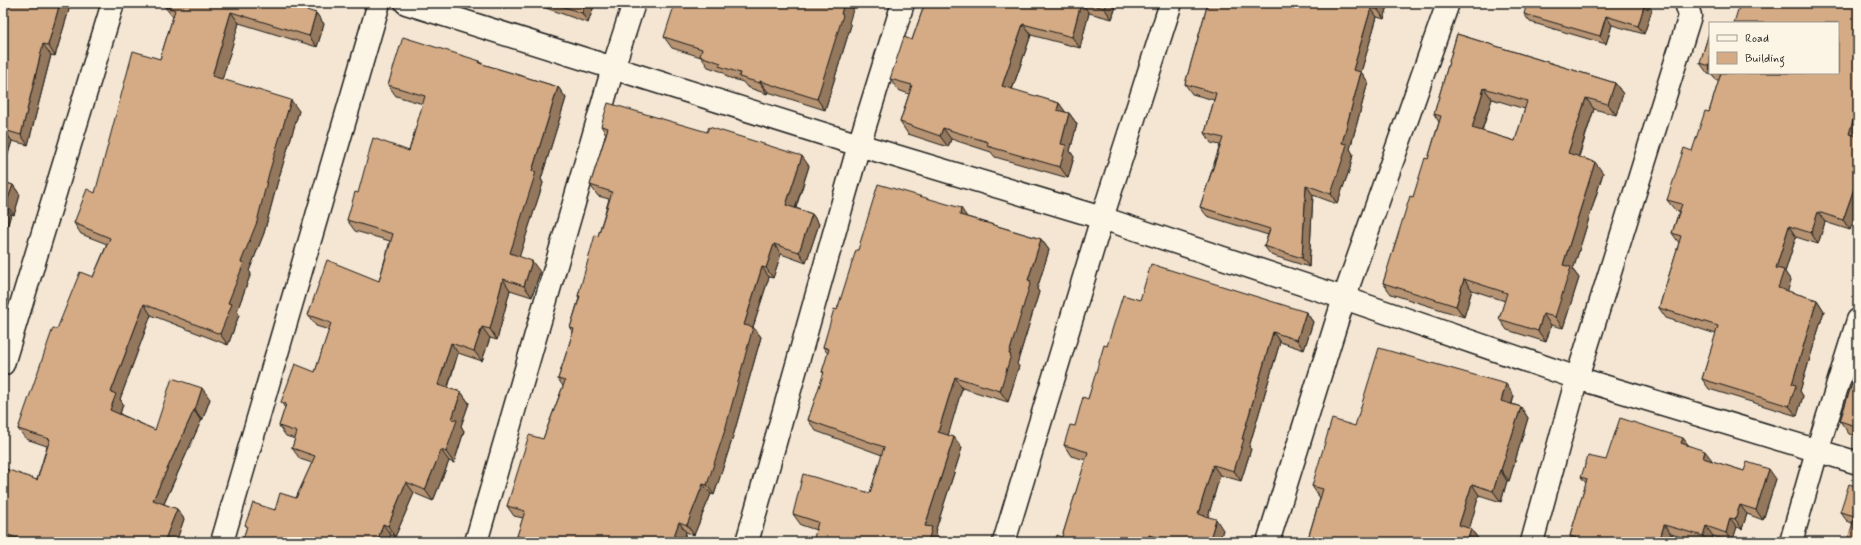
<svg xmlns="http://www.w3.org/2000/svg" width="1861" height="545" font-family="Mynerve,sans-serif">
<rect width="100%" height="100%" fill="#f4e6d2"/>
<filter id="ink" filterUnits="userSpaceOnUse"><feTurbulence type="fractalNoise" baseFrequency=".025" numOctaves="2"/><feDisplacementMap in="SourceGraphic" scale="8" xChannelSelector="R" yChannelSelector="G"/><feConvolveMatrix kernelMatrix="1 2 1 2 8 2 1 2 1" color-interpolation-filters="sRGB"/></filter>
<g filter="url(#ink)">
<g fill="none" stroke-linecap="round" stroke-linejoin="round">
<!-- street casing -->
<g stroke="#1c1c1c" stroke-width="25">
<path id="street" d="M406,3L859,145L1102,218L1344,298L1577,378L1858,463
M3,364L113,3
M222,542L379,3
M476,542L613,68L634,3
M747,542L859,145L903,3
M1004,542L1102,218L1171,3
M1268,542L1344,298L1448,3
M1532,542L1577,378L1690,16L1686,3
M1791,542L1817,451L1858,320"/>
</g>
<!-- street -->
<use href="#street" stroke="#fcf5e5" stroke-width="22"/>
</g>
<!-- wall -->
<path fill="#b69372" stroke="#1c1c1c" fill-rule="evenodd" d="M3,3H71L55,56L51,55L28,145L12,141L3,170Z
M489,3H506L504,8Z
M532,3H595L588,23Z
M925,3H1117L1112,19L1089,13L1080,48L1031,35L1012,90L1059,103L1065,112L1069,113L1077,124L1070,151L1074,157L1068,178L995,157L991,152L951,139L948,147L908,134L900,122L909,94L898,90L890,79L912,40Z
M1208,3H1389L1384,19L1377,17L1361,72L1368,82L1350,149L1353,154L1350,168L1337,204L1313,195L1309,267L1271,255L1264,246L1268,235L1207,216L1200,207L1220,145L1211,143L1205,133L1214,100L1192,94L1185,84Z
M1858,3V208L1850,230L1825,222L1818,244L1796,237L1785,272L1791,281L1787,291L1817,300L1824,311L1800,391L1803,396L1797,416L1709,389L1702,379L1716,334L1666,318L1659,308L1679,243L1672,233L1679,211L1675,210L1667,200L1692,151L1709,112L1719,80H1716L1713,75L1708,74L1700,63L1710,30V73H1838Z
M164,6L316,13L324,24L317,47L239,23L222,79L299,111L277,184L264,233L249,271L251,273L237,311L239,315L228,345L151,315L120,399L123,404L120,414L155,430L210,399L202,421H201L164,504L177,509L184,519L176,542H5L3,541V479L37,480L47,446L26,439L18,429L57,329L93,277L107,244L81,234L74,223L95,193L160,59L173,17Z
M1652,10L1644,34L1612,25L1606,44L1530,22L1524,14Z
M849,23L851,25L825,110L768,92L767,94L747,87L743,82L727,77L723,72L708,67L701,57L672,48L664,37Z
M1457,34L1615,83L1623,94L1616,115L1594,109L1579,157L1603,173L1573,270L1579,278L1563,328L1551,325L1546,342L1507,330L1499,319L1505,301L1472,290L1464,317L1391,294L1383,283L1413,197L1428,159L1439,122L1434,114ZM1492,99L1525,109L1515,141L1482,131Z
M480,61L482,64L558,87L566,98L541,179L543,183L519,257L540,272L532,297L510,290L497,340L490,338L482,361L458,353L448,388L461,392L469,403L461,426L464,431L454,463L449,461L433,501L414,493L395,537L391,535L388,542H242L247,527L245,525L296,498L312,463L300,459L292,448L295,439L286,436L279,426L285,408L281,402L315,372L329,330L316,326L308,315L379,281L390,241L355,231L347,220L358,193L409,151L423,104L396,96L388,85Z
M601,126L809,166L796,208L812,214L819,224L806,263L781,254L773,278L769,277L753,327L761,337L732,440L714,495L711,494L694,535L686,532L683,542H520L517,536L523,518L514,516L507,506L543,439L563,386L558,379L573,332L570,328L579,298L578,296L598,236L609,199L598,196L590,185L606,134Z
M3,182L13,185L20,195L14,215L11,214L3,240Z
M967,217L1041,239L1049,250L1037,289L1039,292L1017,364L1019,366L1008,402L962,388L948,435L954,437L962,448L935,532L939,538L816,530L801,525L793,514L870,493L882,455L816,431L808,420L824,374L822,372L828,354L823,347L837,310L858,250Z
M1140,300L1306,312L1313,322L1304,350L1280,342L1249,447L1251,449L1241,481L1220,475L1208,517L1223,530L1219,542H1055L1062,537L1086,460L1071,456L1064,445L1075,426L1088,399L1107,346Z
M1858,365V436L1849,434L1840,421Z
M1514,396L1512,404L1521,407L1528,418L1509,481H1507L1501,502L1479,495L1469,529H1471L1479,540L1478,542H1307L1320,498L1312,486L1355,426Z
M1683,438L1688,445L1711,461L1744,471L1776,479L1763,520L1747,514L1742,529L1737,527L1732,542L1713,536L1711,542H1697L1671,534L1669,542H1574L1570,536L1586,483L1581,477L1606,460Z
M1858,487V542L1852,523L1847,521L1840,512Z"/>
<!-- shaded-wall -->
<path fill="#94785d" stroke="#1c1c1c" d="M60,3H71L55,56L48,45Z
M501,3H506L504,8Z
M585,3H595L588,23L582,13Z
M844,3H855L849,23L851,25L825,110L817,99Z
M1081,3H1082L1089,13L1080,48L1072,37Z
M1106,3H1117L1112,19L1104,8Z
M1380,3H1389L1384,19L1378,10Z
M1645,3H1646L1652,10L1644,34L1638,26Z
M1371,8L1377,17L1359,79L1353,70Z
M231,12L239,23L220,87L212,76Z
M316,13L324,24L317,47L309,36Z
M1606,16L1612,25L1606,44L1600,36Z
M1023,24L1031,35L1009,98L1002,86Z
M43,44L51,55L28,145L21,135Z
M1361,72L1368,82L1350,149L1353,154L1350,168L1337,204L1331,194L1342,143Z
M760,81L768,92L767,94L760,83Z
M1615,83L1623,94L1616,115L1608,104Z
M558,87L566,98L541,179L543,183L517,264L510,253L532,171Z
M1484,88L1492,99L1479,139L1472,128Z
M1586,98L1594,109L1576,164L1568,153Z
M291,100L299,111L277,184L264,233L249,271L251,273L237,311L239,315L228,345L220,334L228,303Z
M1059,103L1067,114L1057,110Z
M1858,103V139L1849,134Z
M1069,113L1077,124L1070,151L1074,157L1068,178L1060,167L1061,144Z
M943,128L951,139L948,147L940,136Z
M4,130L12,141L3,170V134Z
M802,156L809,166L793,215L786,205Z
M1595,162L1603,173L1573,270L1579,278L1563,328L1555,317L1563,265Z
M1858,177V208L1850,230L1843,220Z
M13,185L20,195L14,215L6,204Z
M1306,185L1313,195L1309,267L1302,258Z
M4,204L11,214L3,240V206Z
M961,208L969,220L960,215Z
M1818,212L1825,222L1818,244L1811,233Z
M812,214L819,224L806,263L799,252Z
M1789,226L1796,237L1785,272L1791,281L1785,299L1778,288L1776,268Z
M1041,239L1049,250L1037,289L1039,292L1017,364L1019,366L1008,402L1000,391L1028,280Z
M774,244L781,254L773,278L766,268Z
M532,261L540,272L532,297L524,286Z
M762,267L769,277L753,327L761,337L732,440L714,495L707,485L744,325Z
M503,279L510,290L497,340L490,329Z
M1464,279L1472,290L1464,317L1456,306Z
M1817,300L1824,311L1800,391L1803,396L1797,416L1789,406L1792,384Z
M144,304L151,315L120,399L123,404L118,420L110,410L111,392Z
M1306,312L1313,322L1304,350L1297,340Z
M1543,314L1551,325L1546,342L1538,331Z
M482,327L490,338L482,361L474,351Z
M1273,332L1280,342L1249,447L1251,449L1241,481L1234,471L1242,439Z
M451,343L458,353L445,396L438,385Z
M955,377L962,388L946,443L938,432Z
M1506,384L1514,396L1509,412L1501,401Z
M202,388L210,399L202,421L195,410Z
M461,392L469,403L461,426L464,431L454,463L446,452L452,419Z
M1521,407L1528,418L1509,481L1501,470Z
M194,410L201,421L161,510L153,500Z
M954,437L962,448L935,532L939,538L938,542H928L925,526Z
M1683,438L1690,447L1681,443Z
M441,450L449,461L433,501L425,490Z
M1705,451L1712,460L1709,467L1703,458Z
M1213,465L1220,475L1206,524L1198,514Z
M1769,469L1776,479L1763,520L1756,510Z
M1500,470L1507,481L1501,502L1493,491Z
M406,482L414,493L395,537L388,526Z
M703,484L711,494L694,535L687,525Z
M1472,484L1479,495L1467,537L1459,525Z
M1740,505L1747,514L1742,529L1735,519Z
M177,509L184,519L176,542H164Z
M1730,518L1737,527L1732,542L1726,533Z
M1216,519L1223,530L1219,542H1209Z
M679,522L686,532L683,542H672Z
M383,524L391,535L388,542H377Z
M1664,525L1671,534L1669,542H1659Z
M1706,526L1713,536L1711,542H1707L1703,536Z
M1471,529L1479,540L1478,542H1467Z
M1149,535L1154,542H1147Z"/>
<!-- building -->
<path fill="#d4ab85" stroke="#1c1c1c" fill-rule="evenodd" d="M3,3H60L48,45L43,44L21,135L4,130L3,134Z
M165,3H284L316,13L309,36L231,12L212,76L291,100L269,173L257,222L241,262L244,263L228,303L232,304L220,334L144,304L111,392L116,394L110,410L155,430L172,378L202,388L195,410H194L153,500L177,509L164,542H28L3,533V479L6,469L37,480L50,439L18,429L53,328L57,329L80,272L93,277L110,238L74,223L87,189L95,193L133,51L160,59L175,10L164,6Z
M553,3H585L582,13Z
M675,3H844L841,14L843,15L817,99L760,81V83L739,77L740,73L719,66L721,63L700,56L702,49L664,37Z
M925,3H1081L1072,37L1023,24L1002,86L1059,103L1057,110L1069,113L1061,144L1066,145L1060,167L987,146L988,142L943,128L940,136L900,122L912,85L890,79L904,37L912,40Z
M1086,3H1106L1104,8Z
M1208,3H1380L1378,10L1371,8L1353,70L1361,72L1342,143L1347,144L1343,158L1331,194L1306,185L1302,258L1264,246L1270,229L1200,207L1223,138L1205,133L1216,93L1185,84Z
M1527,3H1645L1638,26L1606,16L1600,36L1524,14Z
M1740,3H1858V103L1849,134L1858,136V177L1843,220L1818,212L1811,233L1789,226L1776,268L1784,270L1778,288L1817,300L1792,384L1796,385L1789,406L1702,379L1718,326L1659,308L1681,236L1672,233L1682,204L1667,200L1684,148L1692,151L1705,111L1709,112L1721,73H1838V23H1734Z
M1710,30V70L1709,69L1710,66L1700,63Z
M1457,34L1615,83L1608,104L1586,98L1568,153L1595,162L1563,265L1571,267L1555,317L1543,314L1538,331L1499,319L1507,293L1464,279L1456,306L1383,283L1410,196L1413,197L1425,158L1428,159L1441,116L1434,114ZM1484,88L1527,101L1515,141L1472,128Z
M403,37L480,61L479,63L558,87L532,171L536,172L510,253L532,261L524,286L503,279L490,329L482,327L474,351L451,343L438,385L461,392L452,419L457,420L446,452L441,450L425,490L406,482L388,526L383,524L377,542H242L247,526L245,525L253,503L275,510L280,493L296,498L315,456L292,448L297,432L279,426L286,404L281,402L295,364L315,372L331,323L308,315L327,260L379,281L393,234L347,220L355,192L358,193L373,138L409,151L425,96L388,85Z
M608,103L707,132L709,127L802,156L786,205L812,214L799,252L774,244L766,268L762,267L744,325L753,327L725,430L707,485L703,484L687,525L679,522L672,542H533L517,536L525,511L507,506L529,435L543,439L565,381L558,379L574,329L570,328L580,296H578L595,235L598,236L612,192L590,185L608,128L601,126Z
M3,182L13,185L6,204H4L3,206Z
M878,184L961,208L960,215L1041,239L1028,280L1031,281L1009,354L1011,355L1000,391L955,377L938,432L954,437L925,526L932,527L928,542H813L818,522L793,514L803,474L870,493L884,447L808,420L824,372H822L829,349L823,347L834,309L837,310L856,250H858Z
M1151,264L1306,312L1297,340L1273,332L1242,439H1244L1234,471L1213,465L1198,514L1216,519L1209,542H1173L1149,535L1147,542H1055L1057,535L1062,537L1088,452L1064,445L1070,425L1075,426L1083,397L1088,399L1104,345L1107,346L1123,295L1140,300Z
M1379,348L1506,384L1501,401L1521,407L1501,470H1500L1493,491L1472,484L1459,525L1471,529L1467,542H1307L1323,489L1312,486L1332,419L1355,426Z
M1858,365V427L1840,421Z
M1620,418L1683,438L1681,443L1705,451L1703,458L1744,471L1747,462L1769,469L1756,510L1740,505L1735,519L1730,518L1726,533L1706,526L1703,536L1664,525L1659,542H1591L1570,536L1587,479L1581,477L1588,456L1606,460Z
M1849,484L1858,487V542H1847L1855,516L1840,512Z"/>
</g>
<!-- margin -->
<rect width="1861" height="545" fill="none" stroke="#fcf5e5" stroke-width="16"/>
<rect x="8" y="8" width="1845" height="529" fill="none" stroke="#1c1c1c" stroke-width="1.5" filter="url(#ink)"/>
<!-- legend -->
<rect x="1709" y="22" width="130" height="52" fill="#fcf5e5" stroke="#a29e95"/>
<rect x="1717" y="35" width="20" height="6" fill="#fcf5e5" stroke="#a29e95"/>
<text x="1745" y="42" font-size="12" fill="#1c1c1c">Road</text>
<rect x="1717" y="52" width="20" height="12" fill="#d4ab85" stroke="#a29e95"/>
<text x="1745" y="62" font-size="12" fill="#1c1c1c">Building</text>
</svg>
